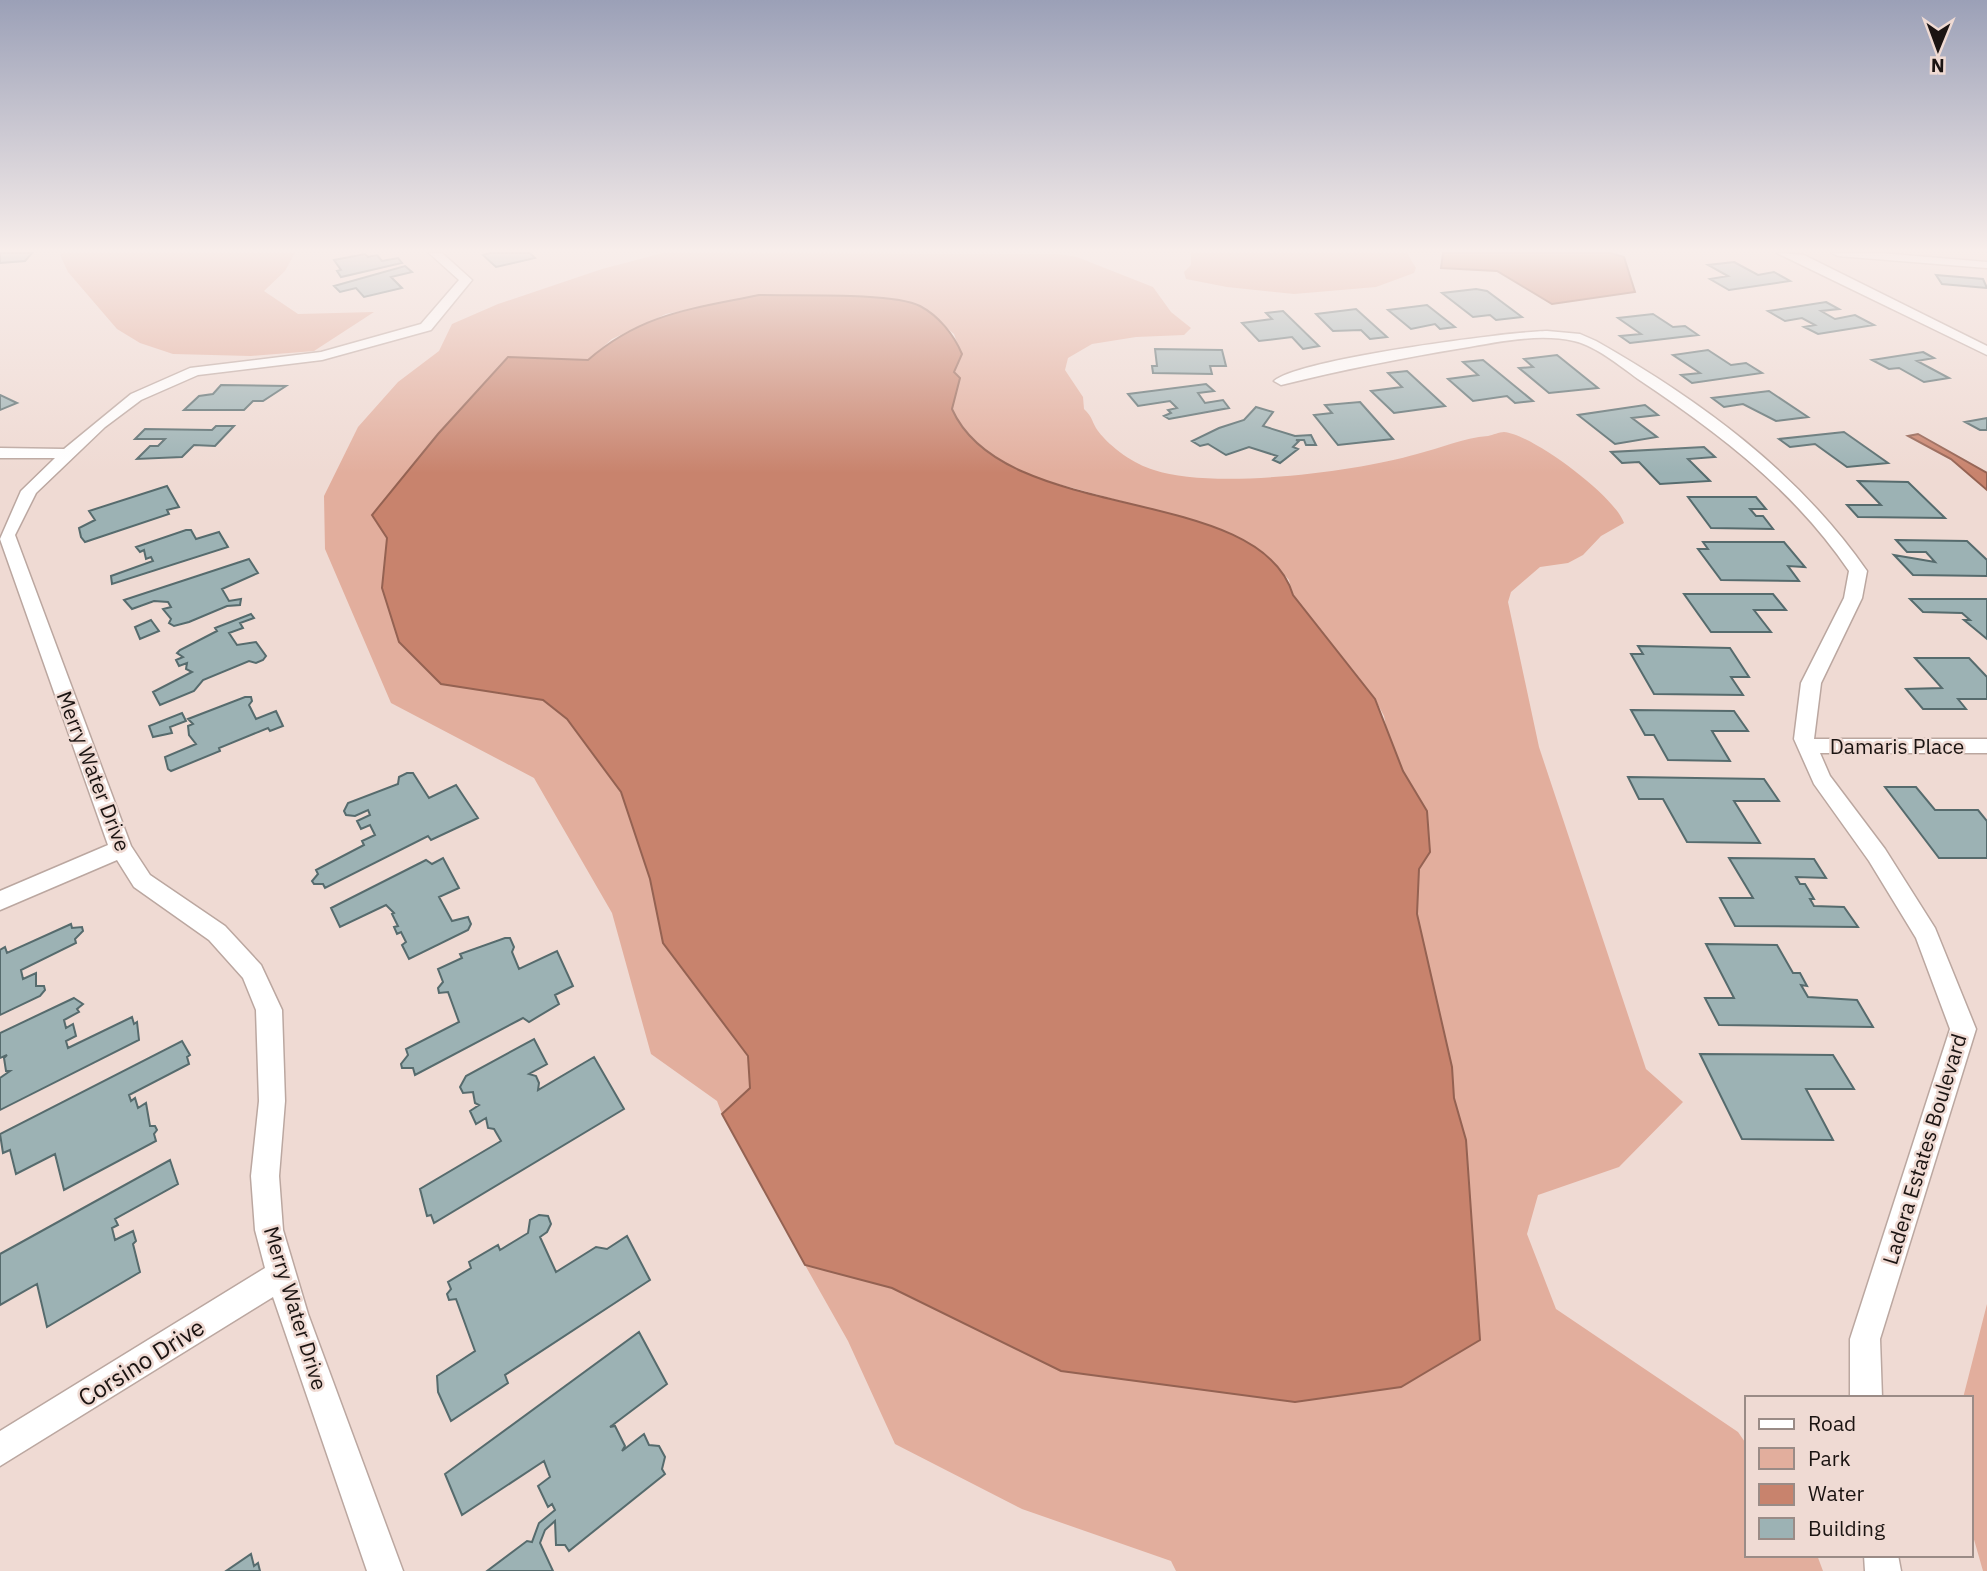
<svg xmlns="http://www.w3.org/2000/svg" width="1987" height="1571" font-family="'IBM Plex Sans',sans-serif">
<rect width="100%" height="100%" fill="#efdad3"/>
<!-- green -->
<path fill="#e2ae9d" d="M63,253H295L285,271L264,291L298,314L374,312L314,351L251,356L173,354L140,343L117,329L68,272L60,255Z
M663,253L1059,254L1077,257L1153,287L1171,312L1191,328L1184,335L1136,337L1092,344L1068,358L1065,370L1083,397L1084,409C1093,417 1092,423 1098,431C1111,448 1134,464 1154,470C1214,490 1355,472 1417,454C1441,448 1463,438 1488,436C1493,435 1499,432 1504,432C1532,434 1615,496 1624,523L1601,536L1583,555L1568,563L1540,567L1511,592L1508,602L1539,747L1646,1069L1683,1102L1619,1167L1538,1195L1527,1234L1556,1309L1738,1432L1747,1445V1555H1817L1823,1571H1176L1171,1561L1022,1509L895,1444L848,1341L805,1265L892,1288L1480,1339L1466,1140L1454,1098L1452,1067L1417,914L1419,869L1430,852L1427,811L1403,771L1388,736L1384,716L1375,699L1293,595L1289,580L1270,559L1240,540L1195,521L1032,477L986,453L965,434L952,409L954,372L961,354L954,334L921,306L904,301L759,295L666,314L612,339L588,360L508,357L438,434L372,515L387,538L382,588L441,684L543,700L567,719L621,792L650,879L663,943L748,1056L750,1088L722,1114L717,1101L651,1054L612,913L534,778L391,703L325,549L324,496L358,427L398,382L439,351L452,324L498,304L602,269Z
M1191,253H1407L1416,268L1414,273L1376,287L1294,294L1227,287L1186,279L1184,272L1191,265Z
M1987,1304V1571H1983L1971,1529V1398H1963Z"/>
<!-- water -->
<path fill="#c8836d" stroke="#946252" stroke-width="2" d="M1443,253H1611L1624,257L1635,292L1552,304L1497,271L1441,268Z
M759,295C793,296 894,292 920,306C939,316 954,335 962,354L954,372L960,378L952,409C1004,526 1259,482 1293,595L1375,699L1403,771L1427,811L1430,852L1419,869L1417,914L1452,1067L1454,1098L1466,1140L1480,1340L1401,1387L1295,1402L1061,1371L892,1288L805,1265L722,1114L750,1088L748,1056L663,943L650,879L621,792L567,719L543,700L441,684L399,642L382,588L387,538L372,515L438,434L508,357L588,360C642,313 692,309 759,295Z
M1918,434L1987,473V490L1951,459L1908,436Z"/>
<!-- building -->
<path fill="#9cb2b4" stroke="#566b6d" stroke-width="2" d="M0,253H32L25,261L0,263Z
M490,253H530L535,258L496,267L483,255Z
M365,254L368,257L377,255L382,261L398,258L402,263L341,277L337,271L341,270L334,260Z
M1734,262L1758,275L1774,272L1790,281L1729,290L1710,279L1728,276L1708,265Z
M405,266L412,272L391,277L402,288L364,297L356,288L340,292L334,286Z
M1936,275L1983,279L1987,288L1942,284Z
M1476,289L1487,291L1522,317L1496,320L1490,315L1473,317L1442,293Z
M1826,302L1839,309L1821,311L1835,319L1855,315L1874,325L1818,334L1804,327L1815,325L1802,318L1785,321L1768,311Z
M1427,305L1455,327L1440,329L1435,324L1411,329L1388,310Z
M1356,309L1387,337L1370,339L1361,330L1333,331L1316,314Z
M1283,311L1319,346L1303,349L1292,337L1259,341L1242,323L1272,319L1266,313Z
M1653,314L1673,327L1685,326L1698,335L1630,343L1620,336L1641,334L1618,318Z
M1155,349L1222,350L1226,366H1210L1212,374L1153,373L1152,366H1157Z
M1708,350L1731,365L1746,363L1762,373L1692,383L1681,375L1700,373L1673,355Z
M1923,352L1934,358L1917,361L1949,378L1924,382L1899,368L1889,369L1872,360Z
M1557,355L1598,388L1549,393L1519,368L1533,367L1524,359Z
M1483,360L1533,401L1515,403L1507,396L1473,401L1448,379L1478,375L1463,362Z
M1407,371L1445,406L1394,413L1371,391L1402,387L1388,373Z
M1206,384L1214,391L1198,393L1205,403L1223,400L1229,408L1169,419L1164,416L1171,413L1168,410L1177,408L1170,401L1138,406L1128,394Z
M221,385L286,386L263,401H253L244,410H184L199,396L213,394Z
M1769,391L1808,417L1776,421L1743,404L1724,407L1712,398Z
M0,395L17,403L0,410Z
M1360,402L1393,439L1338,445L1314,415L1332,413L1325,405Z
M1645,405L1658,415L1632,418L1657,437L1615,444L1578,415Z
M1256,407L1273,412L1263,426L1295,436L1311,435L1316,445H1306L1304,440H1296L1299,441L1293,447L1298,449L1280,463L1273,460L1277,456L1249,447L1226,455L1208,444L1200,446L1192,441L1219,428L1244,420Z
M1987,418V430H1980L1965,422Z
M216,426H234L215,446L194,445L182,457L137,459L150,446H158L165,439H135L145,429L212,430Z
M1844,432L1888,463L1847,467L1815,444L1790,447L1779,439Z
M1704,447L1715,457L1688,459L1710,481L1660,484L1639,462L1622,463L1611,452Z
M1858,481L1908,482L1945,518L1858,517L1847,505H1881Z
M167,486L179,507L167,510L169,514L85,542L81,537L79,528L95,520L89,511Z
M1688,497H1756L1766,509H1750L1756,516H1763L1773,529L1711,528Z
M186,530H191L196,539L219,532L228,547L112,584L111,576L153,561L151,557L146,559L144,550L140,552L136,547Z
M1896,540L1967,541L1987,560V576L1913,575L1894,555L1935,562L1926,552H1907Z
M1703,542H1784L1805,567L1788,566L1799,581L1721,580L1698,549H1708Z
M249,559L258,573L222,589L229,601L241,599L240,605L227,606L189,622L174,626L169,623L171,619L163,609L171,607L168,602L154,601L132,609L124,600Z
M1684,594H1773L1786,610H1754L1771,632H1711Z
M1910,599H1987V639L1964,620H1970L1962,613L1923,612Z
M251,614L254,618L240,623L243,628L229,633L237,645L256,642L266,656L263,660L256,663L249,661L203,680L194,691L160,705L153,692L192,672L186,669L187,663L179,666L176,660L183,657L177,653L180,650L217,631L215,628Z
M151,620L159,631L140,639L135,627Z
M1638,646L1730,648L1749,677H1731L1743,695L1654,694L1631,654H1643Z
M1915,658H1969L1987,677V699H1958L1966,709H1923L1906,689L1942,688Z
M245,697H251L252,701L249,705L256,719L276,711L283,726L270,731L268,728L219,748L220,751L171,771L168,769L165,757L196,744L189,735L188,726L193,724L188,719Z
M1631,710L1734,711L1748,731H1712L1730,761L1668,760L1654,735H1645Z
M182,713L186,721L170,727L172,733L153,737L149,726Z
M407,773H413L429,798L456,785L478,818L431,840L428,836L325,888L323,884H314L312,881L318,874L316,870L364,845L362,841L375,835L370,825L361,829L357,821L370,815L368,810L355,816L346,815L344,811L348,803L398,784L399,777Z
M1628,777L1764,779L1779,801H1734L1760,843L1687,842L1663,799H1639Z
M1885,787H1916L1935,810H1978L1987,821V858H1939Z
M443,858L459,888L439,897L452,921L468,917L471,924L468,930L409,959L402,945L406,942L401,932L397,934L394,927L398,926L392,914L394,913L386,905L340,927L331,908L426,860L432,864Z
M1729,858L1814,859L1826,878L1796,877L1800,884H1805L1814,899H1810L1814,906L1844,907L1858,927L1735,926L1720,898H1753Z
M71,924L72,928L82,927L83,931L75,939L76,943L21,970L23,979L36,973V986H44L45,990L40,996L0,1015V950L5,947L7,953Z
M505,938H510L514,947L512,952L519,969L557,951L573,986L555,995L559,1004L529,1022L523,1018L415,1075L413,1068H402L401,1064L408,1055L406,1049L459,1022L448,992L439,993L438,988L443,982L438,969L462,958L460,954Z
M1706,944L1777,945L1793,973H1800L1807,986L1801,985L1808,997L1857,1000L1873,1027L1719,1025L1705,998H1734Z
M74,998L83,1004L77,1009L79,1012L64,1020L66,1028L73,1024L76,1036L66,1041L68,1048L132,1017L134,1024L137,1022L139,1040L0,1110V1078L10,1071H6L4,1058L7,1055L0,1058V1033Z
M534,1039L547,1064L529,1074L536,1076L539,1083L538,1090L594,1057L624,1109L434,1223L431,1215L427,1216L420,1189L501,1141L494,1129L488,1128L486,1118L476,1124L470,1111L479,1105L475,1103L473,1092L463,1093L460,1087L466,1076Z
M182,1041L190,1055L187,1057L189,1064L129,1095L131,1101L135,1098L138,1108L146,1103L150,1126H155L157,1130L154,1134L156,1141L64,1190L55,1154L16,1174L10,1150L3,1153L0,1134Z
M1700,1054L1833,1055L1854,1089H1806L1833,1140L1742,1139Z
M170,1160L178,1184L115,1219L118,1225L112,1228L115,1240L133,1231L136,1241L133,1244L140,1272L47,1327L37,1284L0,1305V1254Z
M539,1215L548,1216L551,1224L547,1232L540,1237L556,1272L596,1247L607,1249L627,1236L650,1280L505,1375L508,1383L451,1421L438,1392L437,1376L475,1351L456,1299L449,1300L447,1294L451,1289L448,1282L471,1268L469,1262L498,1245L500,1250L528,1233L530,1220Z
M639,1332L667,1384L610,1427L615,1426L625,1446L622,1451L644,1434L649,1445L659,1446L665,1457L662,1469L665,1474L569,1551L565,1545H556L555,1521L545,1530L540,1543L553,1571H487L527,1541L532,1542L539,1523L555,1510L552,1504L548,1507L538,1486L550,1477L544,1461L462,1515L445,1474Z
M251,1554L254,1566L258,1563L260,1571H226Z"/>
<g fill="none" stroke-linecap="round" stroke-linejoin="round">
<!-- minor casing -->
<g stroke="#bba7a0" stroke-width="3">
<path id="minor" d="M429,253H442L472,280L431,330L322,360L198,375L141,400L105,427L36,493L15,535L131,846L150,875L225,926L261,965L282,1010L285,1101L279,1176L283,1230L308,1314L403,1571H367L273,1297L0,1466V1431L265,1268L255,1230L251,1176L259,1101L256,1010L243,978L209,940L134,887L117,860L0,910V891L108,845L0,539L21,491L55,458H0V448L64,449L131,394L190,368L321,352L421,324L459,280Z
M1777,253L1804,255L1987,346V355Z
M1832,253H1880L1987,262V268L1838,256Z
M1547,331L1580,334L1596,341C1700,400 1798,472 1867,571L1862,598L1821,683L1814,739H1987V753H1820L1830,776L1885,849L1935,928L1976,1029L1880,1339L1882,1398H1850V1339L1950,1029L1916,938L1869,861L1814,784L1794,739L1801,683L1844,598L1849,571C1794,490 1719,433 1638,379C1620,366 1596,346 1574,341C1539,333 1498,342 1463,348C1401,358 1342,370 1281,385L1274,381C1298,359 1506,332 1547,331Z
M1864,1555H1898L1901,1571H1865Z"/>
</g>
<!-- minor -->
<use href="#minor" fill="#fff" fill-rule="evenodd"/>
</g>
<!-- sky -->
<linearGradient id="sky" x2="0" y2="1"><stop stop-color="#9ba0b7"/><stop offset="0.53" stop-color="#f8eeeb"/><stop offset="1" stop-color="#f8eeeb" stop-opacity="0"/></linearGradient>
<rect width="1987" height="473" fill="url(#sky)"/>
<g text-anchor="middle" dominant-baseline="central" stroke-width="5" stroke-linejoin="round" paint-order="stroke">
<!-- street labels -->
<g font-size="21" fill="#1b1412" stroke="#efdad3">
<text x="1897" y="746">Damaris Place</text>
<text transform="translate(94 771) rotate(69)">Merry Water Drive</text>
<text transform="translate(1924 1149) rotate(-73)">Ladera Estates Boulevard</text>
<text transform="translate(296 1308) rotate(73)">Merry Water Drive</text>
</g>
<!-- near-street labels -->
<g font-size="24" fill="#1b1412" stroke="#efdad3">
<text transform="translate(141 1362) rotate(-32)">Corsino Drive</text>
</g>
</g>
<!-- legend -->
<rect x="1745" y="1396" width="228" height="161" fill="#efdad3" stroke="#9a8b86" stroke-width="2"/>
<rect x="1759" y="1419" width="35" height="10" fill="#ffffff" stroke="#9a8b86" stroke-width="2"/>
<text x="1808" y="1431" font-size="21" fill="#1b1412">Road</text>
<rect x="1759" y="1448" width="35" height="21" fill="#e2ae9d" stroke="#9a8b86" stroke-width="2"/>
<text x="1808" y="1466" font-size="21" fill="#1b1412">Park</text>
<rect x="1759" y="1484" width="35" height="21" fill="#c8836d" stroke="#9a8b86" stroke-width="2"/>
<text x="1808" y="1501" font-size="21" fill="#1b1412">Water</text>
<rect x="1759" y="1518" width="35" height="21" fill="#9cb2b4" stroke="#9a8b86" stroke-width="2"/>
<text x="1808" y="1536" font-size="21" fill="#1b1412">Building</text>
<!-- north arrow -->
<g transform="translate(1938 49) rotate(181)" stroke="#efdad3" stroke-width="5" paint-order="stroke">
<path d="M0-5L12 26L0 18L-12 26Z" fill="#1b1412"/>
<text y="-10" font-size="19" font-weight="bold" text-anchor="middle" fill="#1b1412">N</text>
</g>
</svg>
